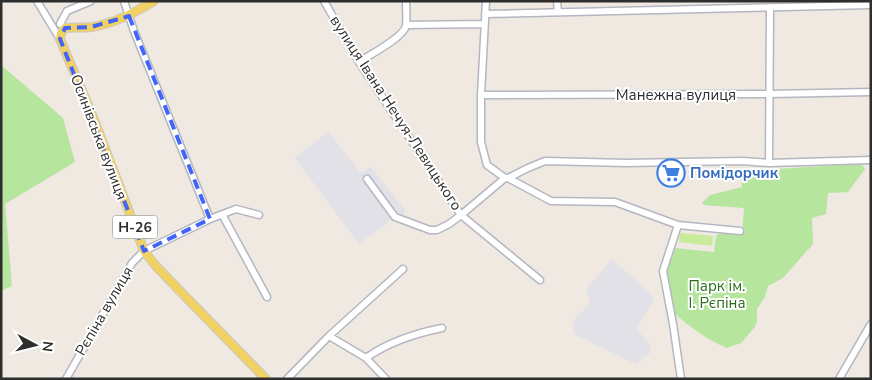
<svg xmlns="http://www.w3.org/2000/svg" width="872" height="380" font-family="'Nunito Sans',sans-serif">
<rect width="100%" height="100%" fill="#efe9e1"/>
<!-- industrial -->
<path fill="#e3e1e8" d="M328,132L361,173L371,167L405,210L401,223L391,220L359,244L295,158Z
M612,259L651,294L654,301L636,328L650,345V353L636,364L574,334L573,321L590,303L586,289Z"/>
<!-- green -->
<path fill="#b6e59e" d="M1,65L63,118L75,162L5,204L12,286L1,291Z
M861,164L865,169L848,192L828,193L826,214L812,218L813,244L783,278L768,286L765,297L757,309V322L754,328L741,343L727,348C705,339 688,325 670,310L667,271L675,248L714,252L716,236L719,234H742L744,208L704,205L702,203L710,195L742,187L741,171Z"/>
<!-- pitch -->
<path fill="#c9ec9a" d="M680,233L713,236L712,246L679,242Z"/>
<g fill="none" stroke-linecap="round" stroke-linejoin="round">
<!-- minor casing -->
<g stroke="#b4b7c1" stroke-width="9">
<path id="minor" d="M37,1L60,39
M124,1L134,31L210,219
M324,1L359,62L461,215L540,280
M486,1L481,95V142L487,165L505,178H508L551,201L615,202L678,225L740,231
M557,1L558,12
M485,14L871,5
M60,24L67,11L91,1
M406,25L484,24
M359,62C369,55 403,38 406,26C407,18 406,9 406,1
M481,95L770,94L871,92
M769,163L770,8
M508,178L528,168L545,161L626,163L742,161L769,163L871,160
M367,179L395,217L430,230H437L449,224L461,215L505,178
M223,216L267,297
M678,225L663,271L673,324L681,379
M329,336L366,358L386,379
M366,358C387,343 417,333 442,328
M66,379L132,263L144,251L210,219L236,209L259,215
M287,379L329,336L403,269
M839,379L871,324"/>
</g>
<!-- major casing -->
<g stroke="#c9c9c9" stroke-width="10">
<path id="major" d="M154,1C134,13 115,23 92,27C83,28 74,27 65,28L61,33L60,39L93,117L144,251L155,265L179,290L266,379"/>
</g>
<!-- minor -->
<use href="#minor" stroke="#fff" stroke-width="6"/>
<!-- major -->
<use href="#major" stroke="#f2d163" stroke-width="8"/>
</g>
<!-- marked area -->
<path fill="none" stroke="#4264fb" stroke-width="4" stroke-dasharray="10 6" stroke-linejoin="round" d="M129,16L210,219L144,251L60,39L65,28L91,27Z"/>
<!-- icons -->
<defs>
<g id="supermarket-ring" transform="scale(1.4375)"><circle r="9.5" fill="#fff" stroke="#3f7fe0" stroke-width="1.5"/><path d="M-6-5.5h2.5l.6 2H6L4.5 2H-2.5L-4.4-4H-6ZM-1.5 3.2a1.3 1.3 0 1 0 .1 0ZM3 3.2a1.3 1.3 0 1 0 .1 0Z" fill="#3f7fe0"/></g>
</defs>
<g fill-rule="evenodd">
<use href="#supermarket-ring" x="671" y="173"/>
</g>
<g text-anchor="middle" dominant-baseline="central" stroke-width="4" stroke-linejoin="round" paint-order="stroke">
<!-- shield labels -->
<rect fill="#fff" stroke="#6d6d6d" stroke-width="1" x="112.5" y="215.5" width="45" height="23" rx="4"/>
<g font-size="14" font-weight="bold" fill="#2e2e2e">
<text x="135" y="227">Н-26</text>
</g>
<!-- street labels -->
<g font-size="15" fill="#2e2e2e" stroke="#fff">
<text x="676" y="95">Манежна вулиця</text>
<text transform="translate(396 113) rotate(57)">вулиця Івана Нечуя-Левицького</text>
<text transform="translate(99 137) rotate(69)">Осинівська вулиця</text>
<text transform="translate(104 311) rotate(-60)">Рєпіна вулиця</text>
</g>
<!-- shop labels -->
<g font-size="15" font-weight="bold" fill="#366cbe" stroke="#fff" text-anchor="start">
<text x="690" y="173">Помідорчик</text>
</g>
<!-- park labels -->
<g font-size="15" fill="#2c6e1b" stroke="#fff">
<text x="717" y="286">Парк ім.<tspan x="717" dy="17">І. Рєпіна</tspan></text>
</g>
</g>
<!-- border -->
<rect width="872" height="380" fill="none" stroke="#2e2e2e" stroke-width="5"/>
<!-- north arrow -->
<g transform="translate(35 345) rotate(97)" stroke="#ffffff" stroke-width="4" paint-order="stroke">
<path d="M0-4L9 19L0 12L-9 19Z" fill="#2e2e2e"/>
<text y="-8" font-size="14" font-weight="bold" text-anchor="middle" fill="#2e2e2e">N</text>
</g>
</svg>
